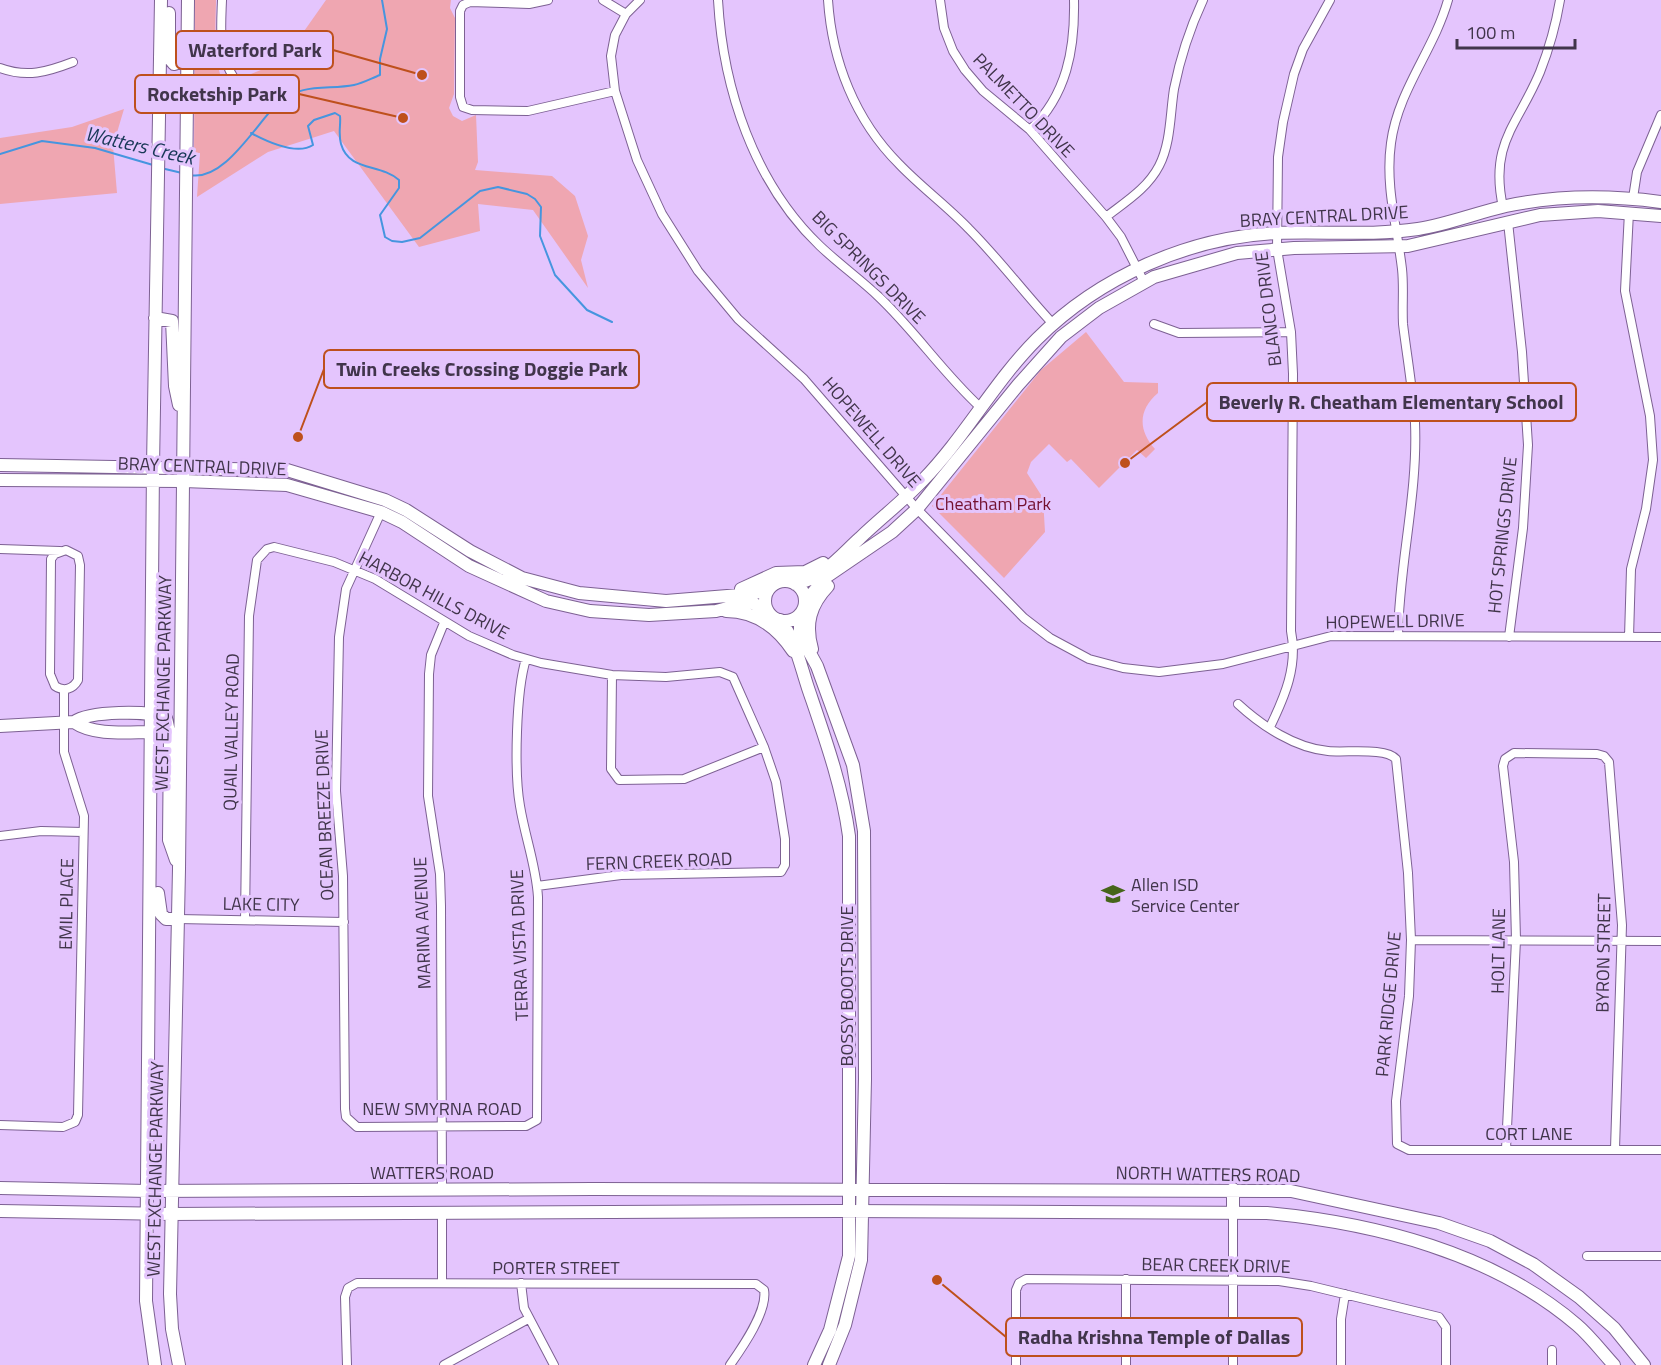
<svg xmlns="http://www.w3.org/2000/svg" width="1661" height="1365" font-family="'Titillium Web',sans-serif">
<rect width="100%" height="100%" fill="#e4c5fd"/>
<!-- green -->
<path fill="#efa6b1" d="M195,0H216C216,21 210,89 237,94L249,88L251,74L283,61L326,0H451L450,8L455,18L454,94L449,108L453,116L462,121L476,115L478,162L475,170L552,176L575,196L588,236L581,260L588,288L533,210L478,204L480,231L419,247L334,131L268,152L197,197L200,153H194Z
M124,109L113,146L117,193L0,204V138L72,127Z
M1086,332L1124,382L1158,383V393C1138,410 1138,430 1155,449L1146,458L1137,450L1099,488L1071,459L1067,462L1049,444L1031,462L1027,473L1043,498L1045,532L1004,578L932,506L1041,370Z"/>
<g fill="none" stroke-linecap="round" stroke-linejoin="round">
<!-- stream -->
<path stroke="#4695df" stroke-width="2" d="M251,133C266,141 296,156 313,145L308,126L314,120L335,113L340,116C341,125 338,133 341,144C349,172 380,163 399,180V188L380,215L385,237L392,241L402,242L420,238L480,191L498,187L527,194L535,199L541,207L540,236L555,275L587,310L612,322
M0,154L42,141L95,148L153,165
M161,168L182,173
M190,175C225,182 257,122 279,102C301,83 329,90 354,85C363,83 372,78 380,75V59L387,29L382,0"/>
<!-- street casing -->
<g stroke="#7d6193" stroke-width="10">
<path id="street" d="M222,0C221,28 218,54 234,78
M548,0L529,4L470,2L463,5L460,11V97L463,107L472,110L528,111L615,91
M603,0L626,14
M640,0L626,14L615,35L611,56L615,91L637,160L662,214L698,271L738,319L804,379L917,509L1024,618L1050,638L1089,659L1123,668L1159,672L1223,664L1331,636L1661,637
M718,0C723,89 754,183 820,246C839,264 860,279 879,297C915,331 943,373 980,407
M828,0C832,61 855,120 899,164C921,187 947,206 969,229C999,259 1025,294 1054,325
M940,0L944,28L953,51L965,70L983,91L1030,130L1106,217L1121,237L1144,282
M0,68C27,78 47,72 73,62
M1030,130C1067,95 1075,49 1074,0
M1633,198L1637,172L1661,115
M1503,207C1489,143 1518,125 1540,72C1549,49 1556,24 1560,0
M1629,212L1625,291L1650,416L1653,460L1646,509L1631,569L1629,637
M1106,217C1125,202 1147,189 1159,166C1171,143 1170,114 1174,89C1180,59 1190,28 1203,0
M1508,222L1522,352L1528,445L1523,528L1509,637
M1154,324L1179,333L1291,332
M381,512L346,589L339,637L336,791L343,876L345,1109L346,1117L357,1127L526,1126L537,1120L538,897C536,865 525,837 520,806C514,772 516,691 526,659
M0,549L60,551
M66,550L78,556L80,565L78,680C73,689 64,692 55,686L50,674L51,559L55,554Z
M1398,636C1399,564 1418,495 1415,423C1413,390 1407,357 1403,324C1402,305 1404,287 1402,269C1397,226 1385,186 1391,143C1398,90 1434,50 1448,0
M612,675L611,769L619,780L684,779L764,747
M1238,704C1262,726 1295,748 1328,751C1345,753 1386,747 1396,759L1408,873L1411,940L1409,996L1396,1101L1397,1144L1409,1150H1661
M1270,727C1285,696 1298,666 1291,631L1293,374L1291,332L1277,249L1278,157L1283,122L1294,74L1303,49L1330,0
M0,836L41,831L83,832
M178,919L344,922
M245,920L249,616L257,560L267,549L274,547L334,562L375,579L469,636L513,655L541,663L612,675L666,677L720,672L733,677L764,747L776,782L785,839V865L781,872L621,875L537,886
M1411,940L1661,941
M0,1125L63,1127L75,1122L78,1115L84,816L64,752V690
M1506,1149L1516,940L1514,862L1503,766L1505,759L1514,753L1597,754L1604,756L1609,762L1622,925L1615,1149
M442,1190L441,906L440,874L428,796L429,674L431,655L444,623
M1587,1256H1661
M442,1283V1213
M521,1283L524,1308L554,1365
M347,1365L345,1297L348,1288L357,1283L756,1284L764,1290C768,1311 742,1348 730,1365
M444,1365L528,1319
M1016,1365V1290L1019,1283L1026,1279L1279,1281L1311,1286L1439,1317L1446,1327V1365
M1126,1365V1279
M1233,1365V1213
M1341,1365V1319L1345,1294
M1552,1365V1350"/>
</g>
<!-- secondary casing -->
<g stroke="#7d6193" stroke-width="14">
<path id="secondary" d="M169,13V58L174,64L187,60
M155,318L172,321L175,386L179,405
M0,465L287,470L385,500L406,510L470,551L522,578L579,593L666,601L752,594L769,589
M0,480L184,481L287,485L381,512L402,522L469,566L546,601L590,611L649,615L716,611L750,602L767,610
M765 601a20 20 0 1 1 40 0a20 20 0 1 1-40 0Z
M795,584C822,579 841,555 860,538C881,518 903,501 923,480C965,437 994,382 1037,339C1099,277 1189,237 1277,233C1324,231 1371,236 1418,229C1448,224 1476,213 1506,206C1558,195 1608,195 1661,202
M741,589L776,573L805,572L823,563
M805,602L826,577L892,532L917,509L1018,385L1061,337L1099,308L1154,277L1237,253L1294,248L1408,246L1540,215L1598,211L1661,216
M726,611C755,611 777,627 793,651
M800,614V635L817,666L853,765L864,831L865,1079L861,1260L845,1325L829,1365
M780,620C796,641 800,664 808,688C825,738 842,785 849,836V1256L830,1330L814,1365
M812,649C805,624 810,605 828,586
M74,722C94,736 128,732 151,732
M0,726L74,722C89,711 149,710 166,718L170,736L169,840L176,860
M158,893L161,914L166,919H178
M0,1188L148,1191L593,1189L1291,1191L1439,1223L1490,1241L1533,1264L1579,1297L1614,1328L1644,1365
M1233,1189V1213
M0,1211L171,1214L841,1211L1267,1213C1375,1223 1493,1253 1577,1325C1590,1336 1602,1352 1614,1365
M155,1365L146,1301L153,466L161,0
M179,1365L172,1329L170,1294L179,869L188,0"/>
</g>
<!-- street -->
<use href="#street" stroke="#fff" stroke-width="8"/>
<!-- secondary -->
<use href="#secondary" stroke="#fff" stroke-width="12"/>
</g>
<!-- icons -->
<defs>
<g id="school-bare" transform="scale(1.8)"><path d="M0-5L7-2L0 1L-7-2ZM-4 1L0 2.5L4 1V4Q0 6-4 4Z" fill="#46651a" stroke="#e4c5fd" stroke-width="2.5" paint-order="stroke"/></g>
</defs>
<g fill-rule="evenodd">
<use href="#school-bare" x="1113" y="894"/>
</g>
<g text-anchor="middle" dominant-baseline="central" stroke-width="6" stroke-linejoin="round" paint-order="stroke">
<!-- street labels -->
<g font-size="18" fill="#41354b" stroke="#e4c5fd">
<text transform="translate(1024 105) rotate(46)">PALMETTO DRIVE</text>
<text transform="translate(1324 216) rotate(-3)">BRAY CENTRAL DRIVE</text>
<text transform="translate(869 267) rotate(45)">BIG SPRINGS DRIVE</text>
<text transform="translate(1268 309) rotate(-97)">BLANCO DRIVE</text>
<text transform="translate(872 432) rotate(49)">HOPEWELL DRIVE</text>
<text transform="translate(202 466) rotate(2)">BRAY CENTRAL DRIVE</text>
<text transform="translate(1502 535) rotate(-84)">HOT SPRINGS DRIVE</text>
<text transform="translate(434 595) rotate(28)">HARBOR HILLS DRIVE</text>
<text transform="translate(1395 621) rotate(-1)">HOPEWELL DRIVE</text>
<text transform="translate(163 683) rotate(-89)">WEST EXCHANGE PARKWAY</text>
<text transform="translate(231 732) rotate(-89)">QUAIL VALLEY ROAD</text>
<text transform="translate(324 815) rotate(-92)">OCEAN BREEZE DRIVE</text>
<text transform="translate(659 861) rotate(-2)">FERN CREEK ROAD</text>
<text transform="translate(66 904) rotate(-89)">EMIL PLACE</text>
<text transform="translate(261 904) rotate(1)">LAKE CITY</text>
<text transform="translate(422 923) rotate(-92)">MARINA AVENUE</text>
<text transform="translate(519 945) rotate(-92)">TERRA VISTA DRIVE</text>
<text transform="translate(1498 951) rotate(-89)">HOLT LANE</text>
<text transform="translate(1603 953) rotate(-89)">BYRON STREET</text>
<text transform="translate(846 986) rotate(-90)">BOSSY BOOTS DRIVE</text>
<text transform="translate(1388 1004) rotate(-85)">PARK RIDGE DRIVE</text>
<text x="442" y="1108">NEW SMYRNA ROAD</text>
<text x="1529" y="1133">CORT LANE</text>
<text transform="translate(155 1169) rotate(-89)">WEST EXCHANGE PARKWAY</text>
<text x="432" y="1172">WATTERS ROAD</text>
<text transform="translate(1208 1174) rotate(1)">NORTH WATTERS ROAD</text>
<text transform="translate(1216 1265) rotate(1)">BEAR CREEK DRIVE</text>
<text x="556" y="1267">PORTER STREET</text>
</g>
<!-- park labels -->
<g font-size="18" fill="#73102f" stroke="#e4c5fd">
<text x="993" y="503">Cheatham Park</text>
</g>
<!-- poi labels -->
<g font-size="18" fill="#41354b" stroke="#e4c5fd" text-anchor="start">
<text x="1131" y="884">Allen ISD<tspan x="1131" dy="21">Service Center</tspan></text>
</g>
<!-- water labels -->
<g font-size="20" font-style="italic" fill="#183857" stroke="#e4c5fd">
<text transform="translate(140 145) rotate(13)">Watters Creek</text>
</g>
</g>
<!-- callouts -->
<path fill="none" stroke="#be501c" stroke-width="2" d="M422 75L333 50M403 118L299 94M298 437L324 369M1125 463L1207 402M937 1280L1006 1337"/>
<g fill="#be501c" stroke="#e4c5fd" stroke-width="2">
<circle cx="422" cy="75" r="6"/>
<circle cx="403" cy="118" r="6"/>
<circle cx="298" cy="437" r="6"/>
<circle cx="1125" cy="463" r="6"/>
<circle cx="937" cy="1280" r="6"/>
</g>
<g fill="#e4c5fd" stroke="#be501c" stroke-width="2">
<rect x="176" y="31" width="157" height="38" rx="6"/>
<rect x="135" y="75" width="164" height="38" rx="6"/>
<rect x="324" y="350" width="315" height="38" rx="6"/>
<rect x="1207" y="383" width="369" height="38" rx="6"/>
<rect x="1006" y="1318" width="296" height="38" rx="6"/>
</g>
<g font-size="20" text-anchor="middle" font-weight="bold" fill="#41354b">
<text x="255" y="57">Waterford Park</text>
<text x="217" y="101">Rocketship Park</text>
<text x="482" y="376">Twin Creeks Crossing Doggie Park</text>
<text x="1391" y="409">Beverly R. Cheatham Elementary School</text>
<text x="1154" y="1344">Radha Krishna Temple of Dallas</text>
</g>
<!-- scale -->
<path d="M1457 39v9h118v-9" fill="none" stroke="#41354b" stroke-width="3"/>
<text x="1466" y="39" font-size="18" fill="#41354b" stroke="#e4c5fd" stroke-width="4.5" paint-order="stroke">100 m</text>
</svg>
